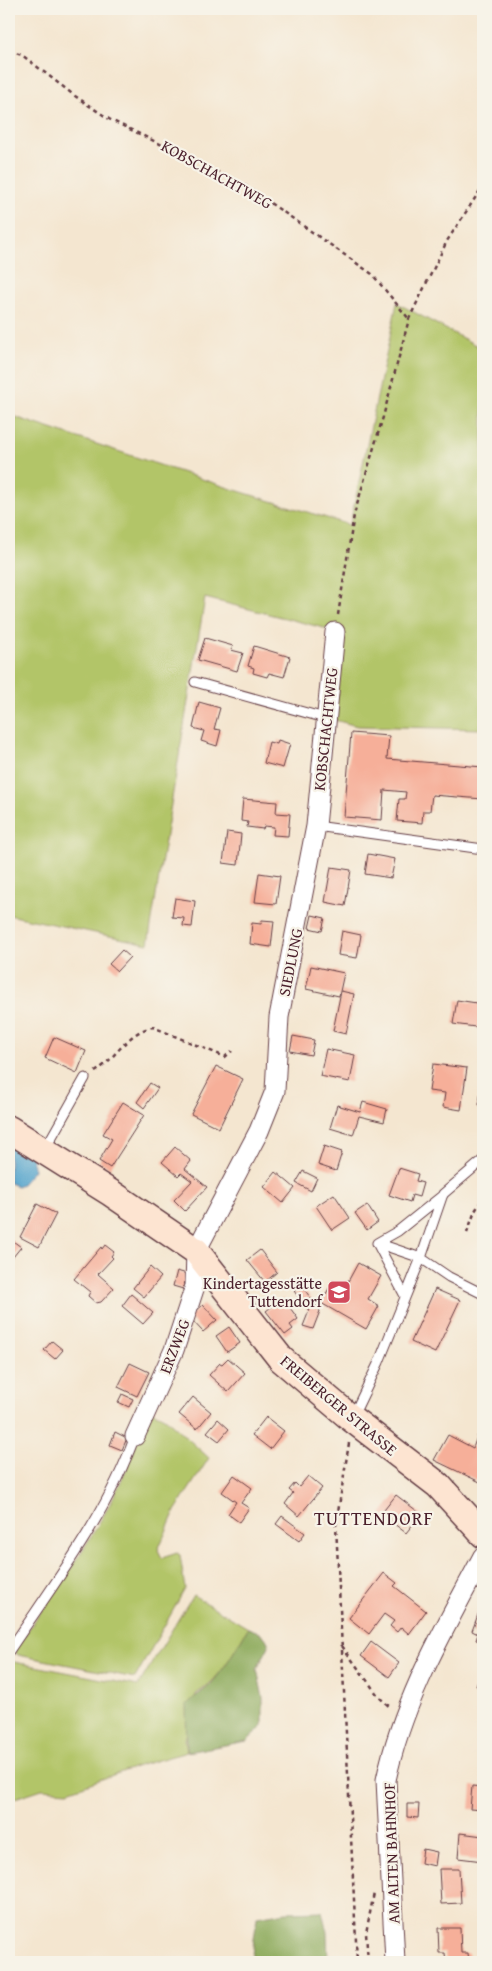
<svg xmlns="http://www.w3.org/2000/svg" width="492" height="1971" font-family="'Gentium Book Plus',serif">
<rect width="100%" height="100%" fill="#f7f3e8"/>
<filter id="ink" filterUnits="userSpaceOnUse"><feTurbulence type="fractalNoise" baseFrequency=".02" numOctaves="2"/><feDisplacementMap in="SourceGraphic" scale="10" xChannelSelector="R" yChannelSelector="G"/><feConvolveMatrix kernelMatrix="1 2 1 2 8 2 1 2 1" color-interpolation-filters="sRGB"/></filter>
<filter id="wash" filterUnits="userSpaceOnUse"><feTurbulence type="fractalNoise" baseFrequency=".0096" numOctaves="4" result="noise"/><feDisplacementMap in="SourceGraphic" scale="20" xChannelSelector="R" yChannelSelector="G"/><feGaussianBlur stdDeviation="1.12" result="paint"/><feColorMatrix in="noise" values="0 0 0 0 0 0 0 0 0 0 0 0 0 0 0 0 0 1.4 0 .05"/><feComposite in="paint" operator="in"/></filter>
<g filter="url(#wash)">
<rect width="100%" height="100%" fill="#f4e6d0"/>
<!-- green -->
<path fill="#b2c568" stroke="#7e724a" d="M397,303L483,349V729L357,726L331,719L340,632L205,598L148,944L9,915V415L235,490L350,525Z
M152,1411L164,1417L209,1458L175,1511L158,1550L162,1558L177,1553L180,1555L185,1589L135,1678L18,1655L14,1651C49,1598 89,1547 117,1490C129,1465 138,1439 147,1412Z
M193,1595L248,1628C234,1652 221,1679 196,1694L185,1740L187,1752L144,1764L68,1791L42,1789L9,1800V1661L138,1686Z"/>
<!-- forest -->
<path fill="#8daa5c" stroke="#6c6444" d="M248,1628C259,1632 266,1634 269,1646L257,1669L263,1698V1726L247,1741L187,1752L186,1706C193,1697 201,1693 209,1686C225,1669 236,1648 248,1628Z
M322,1911L327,1932L328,1962H251L257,1917L286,1912Z"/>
<!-- water -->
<path fill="#51a3cc" stroke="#4e617c" d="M14,1144L32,1157L34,1170L22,1184L17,1186L9,1183V1145Z"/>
<g id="blocks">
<!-- building -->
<path fill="#f6af99" d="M205,638L233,646L231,650L243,653L237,671L198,660Z
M254,646L290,657L284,677L269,673L267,677L253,673L254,668L248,666Z
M199,702L220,708L214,729L221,730L217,746L201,741L204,731L193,728Z
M351,733L389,736L387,759L483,767V799L432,795L430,811H423L422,823L397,821L399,799H405L406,792L384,790L382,820L344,817Z
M278,740L290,744L283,768L264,763L269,742L277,744Z
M243,799L277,802L276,813L290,814L288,836L273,835L274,827L264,826L263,829L247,827L248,822L241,821Z
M227,832L241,834L238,865L223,863Z
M368,854L395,859L391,878L365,874Z
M331,867L351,870L345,906L325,902Z
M259,873L280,876L276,904L255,902Z
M175,898L195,901L192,927L183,926L184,918L172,917Z
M312,915L325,918L322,931L309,928Z
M262,920L274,921L271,947L250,944L252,923L261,924Z
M342,931L361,935L357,958L338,955Z
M122,950L130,957L117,971L109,964Z
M311,966L344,973L339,996L306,989Z
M341,991L354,994L346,1034L333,1031Z
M457,1000L483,1004V1028L453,1024Z
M293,1036L314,1040L311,1055L290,1051Z
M54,1037L86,1051L77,1073L45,1058Z
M326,1049L355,1055L350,1082L320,1076Z
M433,1064L467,1068L461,1110L443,1107L445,1093L429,1091Z
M216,1066L243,1079L219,1128L191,1114Z
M482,1076H483V1106L479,1105Z
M150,1083L158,1088L144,1108L137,1102Z
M123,1102L144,1115L110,1168L99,1161L112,1139L103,1134Z
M363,1102L387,1109L384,1122L359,1116L353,1135L330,1128L337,1105L360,1112Z
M324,1146L342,1152L336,1171L318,1165Z
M175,1147L191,1161L185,1169L207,1187L185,1211L174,1200L192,1181L181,1173L178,1176L162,1162Z
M399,1168L418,1174L416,1181L423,1183L419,1197L412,1195L410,1202L389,1195Z
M303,1171L317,1178L311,1191L296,1183Z
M276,1172L295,1188L283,1203L264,1187Z
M334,1194L350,1218L332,1230L316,1206Z
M37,1204L56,1214L39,1247L20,1237Z
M367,1205L378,1222L367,1230L355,1213Z
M9,1238L21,1247L9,1262Z
M105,1245L114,1252L111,1256L113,1258L98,1274L114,1288L101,1302L96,1303L88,1296L90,1292L74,1279L101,1247L102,1249Z
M260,1250L277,1272L265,1282L247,1260Z
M358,1263L381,1276L368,1299L379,1306L366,1329L321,1303L333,1281L345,1287Z
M150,1267L161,1277L144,1297L133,1288Z
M177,1271L187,1274L183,1289L173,1286Z
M302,1286L320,1311L313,1329L303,1326L309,1311L294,1291Z
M435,1289L460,1300L435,1353L411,1342Z
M131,1294L153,1313L143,1324L122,1306Z
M283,1298L298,1319L290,1325L293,1329L285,1335L266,1311Z
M203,1305L217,1320L203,1332L189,1317Z
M229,1327L240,1343L227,1352L216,1336Z
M52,1341L63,1350L55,1359L44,1350Z
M228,1358L245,1373L228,1392L209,1375L220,1363L222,1364Z
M130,1363L149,1372L137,1396L118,1387Z
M122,1394L133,1399L129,1407L118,1402Z
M193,1397L211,1412L197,1429L179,1414Z
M266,1417L284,1431L270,1449L252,1435Z
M218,1419L229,1429L219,1441L207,1432Z
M483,1420V1474L480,1482L434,1460L448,1435L473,1448Z
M115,1432L127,1438L122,1450L110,1445Z
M234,1475L252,1488L241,1503L249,1508L239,1522L228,1514L236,1502L222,1492Z
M308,1476L322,1488L299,1516L285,1504L293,1493L289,1490L295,1483L299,1487Z
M396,1495L421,1514L406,1533L381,1514Z
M282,1516L305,1533L299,1541L276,1524Z
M384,1573L397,1583L394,1586L426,1611L409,1634L401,1627L397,1632L390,1626L394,1621L384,1614L369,1634L349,1618Z
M483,1601V1642L476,1640L478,1634L472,1631Z
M371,1642L399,1663L389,1677L361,1656Z
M481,1673H483V1688L476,1686Z
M472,1786L483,1787V1810L470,1809Z
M407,1804H419L418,1818L407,1817Z
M460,1833L483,1836V1861L458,1858Z
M423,1849L437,1852L435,1866L421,1863Z
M439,1869H459L461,1903L441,1904Z
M438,1928H460L461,1953H468L469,1962H446L445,1953H439Z"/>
</g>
</g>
<g filter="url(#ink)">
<use href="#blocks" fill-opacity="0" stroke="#643d44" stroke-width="1"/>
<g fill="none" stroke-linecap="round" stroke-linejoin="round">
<!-- lane casing -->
<g stroke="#643d44" stroke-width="11">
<path id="lane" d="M195,682L325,718
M316,826L483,849
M45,1149L85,1078
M377,1243L398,1231L443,1195
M405,1296L377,1243L421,1258L449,1277L483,1294
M353,1416L379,1362L421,1258L443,1194L483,1160
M9,1651C55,1582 107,1515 135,1436"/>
</g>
<!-- street casing -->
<g stroke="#643d44" stroke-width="21">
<path id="street" d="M135,1436L174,1350L195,1286L196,1251L259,1131L275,1091L279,1017L316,826L335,632
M395,1962L386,1780C403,1699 445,1628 483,1556"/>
</g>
<!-- secondary casing -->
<g stroke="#643d44" stroke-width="29">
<path id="secondary" d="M9,1129L111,1193L196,1251L281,1359L352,1419L438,1485L483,1534"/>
</g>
<!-- path -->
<path stroke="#643d44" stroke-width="2.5" stroke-dasharray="4 4" stroke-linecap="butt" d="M9,51L22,55L75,96L109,119L244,185L292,218L372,274L409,319
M338,615L354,515L383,417L409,319L447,241L483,186
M95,1072C116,1059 126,1032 153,1027L225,1057L232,1051
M467,1233L475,1211L483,1198
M349,1443L336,1525L357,1962
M342,1646L379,1697L391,1708
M357,1962L368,1960
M368,1962L366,1933L374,1893"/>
<!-- lane -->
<use href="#lane" stroke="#fff" stroke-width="9"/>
<!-- street -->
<use href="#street" stroke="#fff" stroke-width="19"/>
<!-- secondary -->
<use href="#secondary" stroke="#fde4d1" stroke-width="26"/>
</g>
</g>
<!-- icons -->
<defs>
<g id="school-square" transform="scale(1.25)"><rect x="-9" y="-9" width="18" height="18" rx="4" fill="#d1495b" stroke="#f7f3e8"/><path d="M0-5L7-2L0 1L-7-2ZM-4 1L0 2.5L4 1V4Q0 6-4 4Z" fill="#fff"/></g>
</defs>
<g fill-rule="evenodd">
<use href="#school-square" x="339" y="1292"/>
</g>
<g text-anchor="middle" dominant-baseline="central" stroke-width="4.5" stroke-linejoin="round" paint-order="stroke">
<!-- street labels -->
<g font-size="16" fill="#4a1f2b" stroke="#f7f3e8">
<text transform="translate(217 174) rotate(29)">KOBSCHACHTWEG</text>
<text transform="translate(325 729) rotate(-84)">KOBSCHACHTWEG</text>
<text transform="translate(290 962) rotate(-79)">SIEDLUNG</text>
<text transform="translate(174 1346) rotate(-69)">ERZWEG</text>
<text transform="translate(339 1405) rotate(40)">FREIBERGER STRASSE</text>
<text transform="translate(391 1853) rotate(-92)">AM ALTEN BAHNHOF</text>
</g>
<!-- poi labels -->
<g font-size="16" fill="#4a1f2b" stroke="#f7f3e8" text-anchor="end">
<text x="322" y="1283">Kindertagesstätte<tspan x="322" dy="18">Tuttendorf</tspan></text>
</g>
<!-- quarter labels -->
<g font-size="19" letter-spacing="1" fill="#4a1f2b" stroke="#f7f3e8">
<text x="374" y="1518">TUTTENDORF</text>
</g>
</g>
<!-- margin -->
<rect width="492" height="1971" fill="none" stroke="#f7f3e8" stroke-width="30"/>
</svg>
